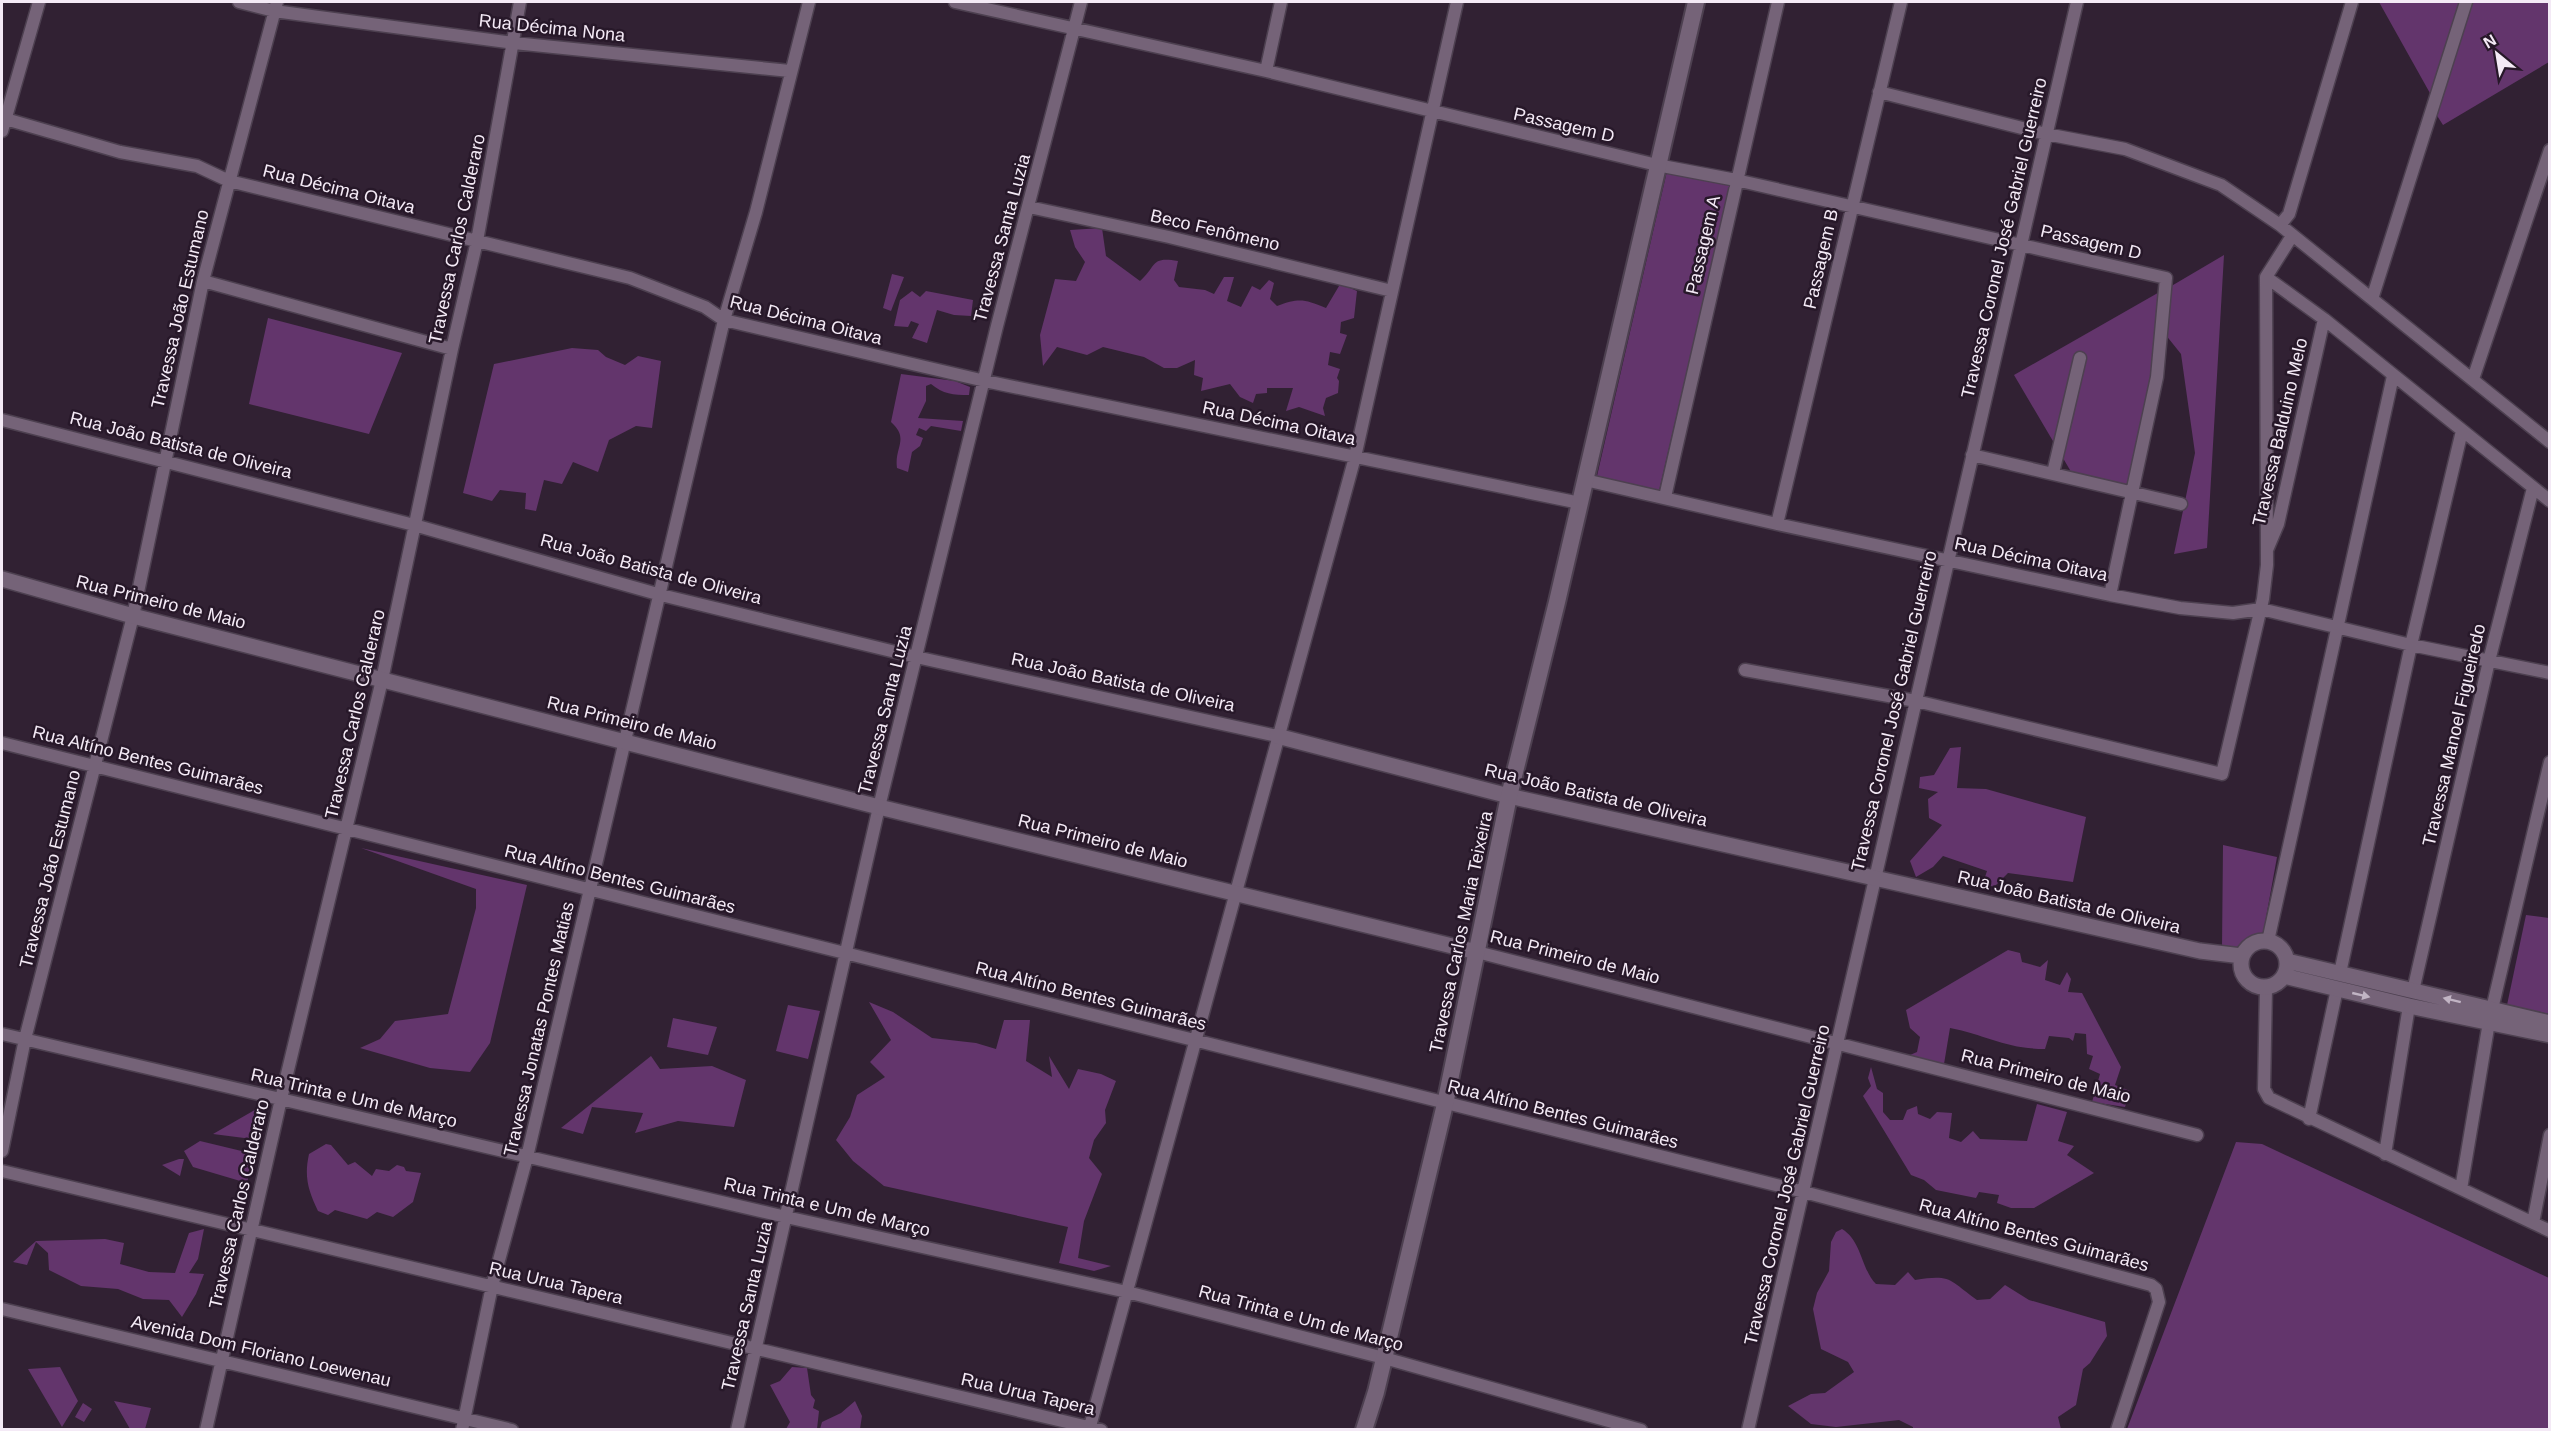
<svg xmlns="http://www.w3.org/2000/svg" width="2551" height="1431" font-family="Helvetica,sans-serif">
<rect width="100%" height="100%" fill="#312133"/>
<!-- green -->
<path fill="#63356c" d="M2379,2H2459L2431,95Z
M2470,2H2549V62L2443,125L2436,114Z
M1667,171L1730,184L1659,491L1597,476Z
M1102,228L1106,256L1140,281C1157,266 1150,256 1178,261L1174,280L1179,287L1205,290L1214,294L1224,277H1234L1227,301L1241,307L1252,286L1260,290L1269,280L1274,283L1270,299L1277,306C1299,298 1304,299 1326,308L1339,286L1343,285L1357,291L1354,318L1341,322L1340,333L1347,335L1340,354L1330,352L1328,365L1340,369L1337,378L1339,381L1338,393L1326,398L1323,408L1325,416L1299,407L1286,411L1293,388H1267V393L1256,394L1253,403L1240,397L1230,384L1201,391L1203,378L1194,375L1195,360L1177,368H1164L1144,357L1103,347L1087,355L1057,347L1043,366L1040,335L1055,279L1076,281L1085,262L1075,247L1070,230Z
M2224,255L2207,548L2174,554L2195,453L2181,354L2161,329L2168,288Z
M892,274L904,277L891,311L883,308Z
M2163,290L2156,381L2131,491L2070,477V470L2014,375Z
M912,291L920,297L926,291L973,300L971,316L954,315L937,310L927,343L912,338L919,324L911,321L908,327L894,326L900,300Z
M268,318L402,353L369,434L249,404Z
M572,348L598,350L606,357L625,365L638,356L661,361L652,428L636,426L609,440L598,472L573,462L562,484L544,480L536,511L525,509L526,493L500,490L492,501L463,493L494,364Z
M901,374L955,381L970,387L969,395C953,395 943,394 931,384L926,386V401L918,418L963,421L961,431L931,426L926,431L919,428L916,435L923,438L920,446L912,452L908,472L897,468C894,447 910,439 891,422Z
M1961,747L1957,788L1986,789L2086,817L2073,882L2008,873L1994,887L1983,883L1987,871L1943,856L1933,867L1916,877L1910,861L1942,825L1929,818L1928,799L1938,792L1919,788L1920,777L1934,775L1950,748Z
M2223,845L2277,857L2263,934L2248,939L2236,949L2222,947Z
M361,848L527,885L490,1043L470,1072L430,1068L360,1048L380,1039L395,1021L448,1014L476,908V889Z
M2526,915L2549,918V1014L2507,1005Z
M2008,950L2020,953L2022,962L2040,967L2048,960L2045,980L2060,985L2067,972L2071,979L2068,992L2082,993L2121,1067L2115,1085L2130,1091L2125,1107L2092,1102L2100,1074L2089,1069L2093,1056L2087,1054L2086,1034L2075,1033L2073,1041L2069,1038L2049,1036L2045,1049C2006,1049 1986,1035 1950,1028L1944,1064L1910,1055L1917,1052L1920,1037L1910,1028L1906,1010Z
M869,1002L893,1012L932,1038L976,1043L996,1049L1004,1020H1030L1026,1061L1052,1077L1049,1056L1069,1089L1078,1069L1101,1074L1116,1081L1105,1110L1106,1123L1094,1140L1089,1158L1102,1174L1084,1221L1078,1258L1111,1266L1094,1271L1059,1263L1068,1227L884,1186L853,1161L836,1140L850,1117L857,1095L885,1077L870,1062L891,1040Z
M788,1005L820,1011L808,1059L776,1051Z
M673,1018L717,1027L708,1055L667,1047Z
M651,1056L660,1069L712,1066L746,1080L734,1127L678,1121L635,1133L643,1113L592,1107L583,1134L561,1128Z
M1871,1067L1877,1089L1883,1093V1112L1890,1120H1903L1907,1110L1917,1106L1918,1114L1930,1119L1937,1112L1952,1113L1949,1138L1961,1142L1973,1131L1980,1139L2027,1141L2037,1104L2067,1112L2058,1141L2074,1146L2067,1155L2094,1173L2034,1208H2011L1997,1203L1999,1195L1979,1192L1976,1198L1936,1190L1924,1180L1911,1175L1863,1096L1871,1086L1868,1078Z
M267,1103L259,1140L213,1134Z
M200,1141L254,1154L247,1183L193,1167L184,1151Z
M2236,1142L2262,1144L2549,1278V1429H2127Z
M326,1144L331,1145L348,1165L355,1162L372,1176L376,1169L389,1171L397,1165L404,1167L406,1171L421,1173L413,1202L393,1217L377,1212L367,1219L335,1210L328,1215L318,1211C308,1190 304,1177 309,1154Z
M179,1159H184L180,1176L162,1165Z
M204,1229L198,1259L189,1273L204,1274L196,1294L182,1317L169,1300L143,1299L118,1289L81,1286L49,1270L48,1253L36,1242L27,1265L13,1262L36,1241L105,1239L124,1243L120,1264L149,1272L175,1273L189,1233Z
M1842,1229C1862,1241 1861,1269 1876,1284L1895,1285L1908,1272L1915,1280C1952,1274 1949,1280 1977,1300L1990,1299L2005,1285L2029,1300L2105,1322L2107,1336L2090,1363L2083,1369L2076,1405L2058,1417L2061,1429H1913V1427L1899,1420L1836,1427L1811,1424L1788,1406L1811,1394L1825,1393L1854,1372L1848,1362L1821,1349L1813,1309L1817,1293L1829,1271L1831,1242L1836,1232Z
M60,1367L78,1401L62,1427L28,1369Z
M792,1367L807,1368L811,1395L815,1400L813,1408L819,1411L817,1429H786L790,1422L770,1385L780,1381Z
M114,1401L151,1408L145,1429H130Z
M855,1401L862,1416L860,1429H820L822,1422L841,1413Z
M83,1403L92,1409L84,1422L75,1417Z"/>
<g fill="none" stroke-linecap="round" stroke-linejoin="round">
<!-- minor casing -->
<g stroke="#4d4050" stroke-width="15">
<path id="minor" d="M239,2L274,11L514,43L790,71
M955,2L1266,71L1657,165L1736,180L2166,278L2157,377L2110,595
M1266,71L1281,2
M1879,92L2046,134L2125,149L2221,185L2280,225L2550,442
M2,118L120,152L197,166L229,181L630,278L705,307L724,320L985,381L1580,503
M2,131L39,2
M1029,207L1169,237L1392,291
M2280,225L2289,214L2352,2
M2266,277L2324,319L2550,501
M203,281L452,349
M2372,299L2466,2
M2473,379L2550,150
M2,420L414,525L661,595L916,657L1277,736
M1972,455L2181,504
M2053,473L2080,358
M1585,480L1777,524L2110,595L2180,608L2233,613L2261,609L2411,645L2550,673
M1665,497L1778,2
M1777,524L1901,2
M2267,550L2278,524L2324,319
M1745,670L1916,701L2222,774L2263,599L2267,565L2266,277L2292,236
M2,743L1804,1192L2151,1285L2156,1289L2159,1302L2117,1430
M2268,941L2393,376
M1477,952L2197,1135
M2340,973L2411,645L2462,431
M2266,988L2264,1089L2269,1098L2550,1231
M2413,991L2489,661L2533,488
M2,1034L786,1217L1127,1292L1384,1358L1641,1430
M2309,1119L2337,989
M2,1151L25,1039L133,616L203,281L277,2
M2385,1154L2409,1006
M2,1171L1101,1430
M2461,1189L2489,1022L2550,762
M2533,1223L2550,1135
M2,1309L512,1430
M206,1430L281,1099L382,680L452,349L477,241L520,2
M462,1430L492,1286L527,1157L724,320L756,212L809,2
M737,1430L879,807L997,326L1081,2
M1089,1430L1355,457L1457,2
M1748,1430C1860,954 1965,477 2077,2"/>
</g>
<!-- tertiary casing -->
<g stroke="#4d4050" stroke-width="18">
<path id="tertiary" d="M2,579L133,616L879,807L1477,952
M1277,736L1509,796L2200,951L2242,956
M2241 964a23 23 0 1 1 46 0a23 23 0 1 1-46 0Z
M2287,961L2550,1023
M2284,976L2409,1006L2550,1035"/>
</g>
<!-- secondary casing -->
<g stroke="#4d4050" stroke-width="20">
<path id="secondary" d="M1364,1430L1376,1392L1445,1104L1509,796L1557,602L1696,2"/>
</g>
<!-- minor -->
<use href="#minor" stroke="#756378" stroke-width="12"/>
<!-- tertiary -->
<use href="#tertiary" stroke="#756378" stroke-width="15"/>
<!-- secondary -->
<use href="#secondary" stroke="#756378" stroke-width="16"/>
</g>
<!-- one-way arrows -->
<defs><path id="oneway-solid" d="M-6-.8H1V-3.2L6.5 0L1 3.2V.8H-6Z" transform="scale(1.5)"/></defs>
<g fill="#c1b4c4">
<use href="#oneway-solid" transform="translate(2361 995) rotate(13)"/>
<use href="#oneway-solid" transform="translate(2452 1000) rotate(-166)"/>
</g>
<g text-anchor="middle" dominant-baseline="central" stroke-width="5" stroke-linejoin="round" paint-order="stroke">
<!-- street labels -->
<g font-size="18" fill="#f4eaf6" stroke="#271829">
<text transform="translate(552 28) rotate(6)">Rua Décima Nona</text>
<text transform="translate(1564 125) rotate(13)">Passagem D</text>
<text transform="translate(339 189) rotate(14)">Rua Décima Oitava</text>
<text transform="translate(1215 230) rotate(13)">Beco Fenômeno</text>
<text transform="translate(1002 238) rotate(-75)">Travessa Santa Luzia</text>
<text transform="translate(2004 238) rotate(-77)">Travessa Coronel José Gabriel Guerreiro</text>
<text transform="translate(457 239) rotate(-78)">Travessa Carlos Calderaro</text>
<text transform="translate(2091 242) rotate(13)">Passagem D</text>
<text transform="translate(1703 245) rotate(-77)">Passagem A</text>
<text transform="translate(1821 259) rotate(-77)">Passagem B</text>
<text transform="translate(180 309) rotate(-77)">Travessa João Estumano</text>
<text transform="translate(806 320) rotate(14)">Rua Décima Oitava</text>
<text transform="translate(1279 423) rotate(12)">Rua Décima Oitava</text>
<text transform="translate(2280 432) rotate(-77)">Travessa Balduino Melo</text>
<text transform="translate(181 445) rotate(14)">Rua João Batista de Oliveira</text>
<text transform="translate(2031 559) rotate(12)">Rua Décima Oitava</text>
<text transform="translate(651 569) rotate(15)">Rua João Batista de Oliveira</text>
<text transform="translate(161 602) rotate(14)">Rua Primeiro de Maio</text>
<text transform="translate(1123 682) rotate(12)">Rua João Batista de Oliveira</text>
<text transform="translate(885 710) rotate(-76)">Travessa Santa Luzia</text>
<text transform="translate(1894 711) rotate(-77)">Travessa Coronel José Gabriel Guerreiro</text>
<text transform="translate(355 714) rotate(-77)">Travessa Carlos Calderaro</text>
<text transform="translate(632 723) rotate(14)">Rua Primeiro de Maio</text>
<text transform="translate(2454 735) rotate(-77)">Travessa Manoel Figueiredo</text>
<text transform="translate(148 760) rotate(14)">Rua Altíno Bentes Guimarães</text>
<text transform="translate(1596 795) rotate(13)">Rua João Batista de Oliveira</text>
<text transform="translate(1103 841) rotate(14)">Rua Primeiro de Maio</text>
<text transform="translate(50 869) rotate(-76)">Travessa João Estumano</text>
<text transform="translate(620 879) rotate(14)">Rua Altíno Bentes Guimarães</text>
<text transform="translate(2069 902) rotate(13)">Rua João Batista de Oliveira</text>
<text transform="translate(1461 932) rotate(-78)">Travessa Carlos Maria Teixeira</text>
<text transform="translate(1575 957) rotate(14)">Rua Primeiro de Maio</text>
<text transform="translate(1091 996) rotate(14)">Rua Altíno Bentes Guimarães</text>
<text transform="translate(539 1029) rotate(-77)">Travessa Jonatas Pontes Matias</text>
<text transform="translate(2046 1076) rotate(14)">Rua Primeiro de Maio</text>
<text transform="translate(354 1098) rotate(13)">Rua Trinta e Um de Março</text>
<text transform="translate(1563 1114) rotate(14)">Rua Altíno Bentes Guimarães</text>
<text transform="translate(1787 1185) rotate(-77)">Travessa Coronel José Gabriel Guerreiro</text>
<text transform="translate(239 1204) rotate(-77)">Travessa Carlos Calderaro</text>
<text transform="translate(827 1207) rotate(13)">Rua Trinta e Um de Março</text>
<text transform="translate(2034 1235) rotate(15)">Rua Altíno Bentes Guimarães</text>
<text transform="translate(556 1283) rotate(13)">Rua Urua Tapera</text>
<text transform="translate(747 1306) rotate(-77)">Travessa Santa Luzia</text>
<text transform="translate(1301 1318) rotate(15)">Rua Trinta e Um de Março</text>
<text transform="translate(261 1351) rotate(13)">Avenida Dom Floriano Loewenau</text>
<text transform="translate(1028 1394) rotate(13)">Rua Urua Tapera</text>
</g>
</g>
<!-- border -->
<rect width="2551" height="1431" fill="none" stroke="#f4eaf6" stroke-width="6"/>
<!-- north arrow -->
<g transform="translate(2497 54) rotate(330)" stroke="#271829" stroke-width="4.5" paint-order="stroke">
<path d="M0-4.5L10 22L0 15L-10 22Z" fill="#f4eaf6"/>
<text y="-9" font-size="16" font-weight="bold" text-anchor="middle" fill="#f4eaf6">N</text>
</g>
</svg>
